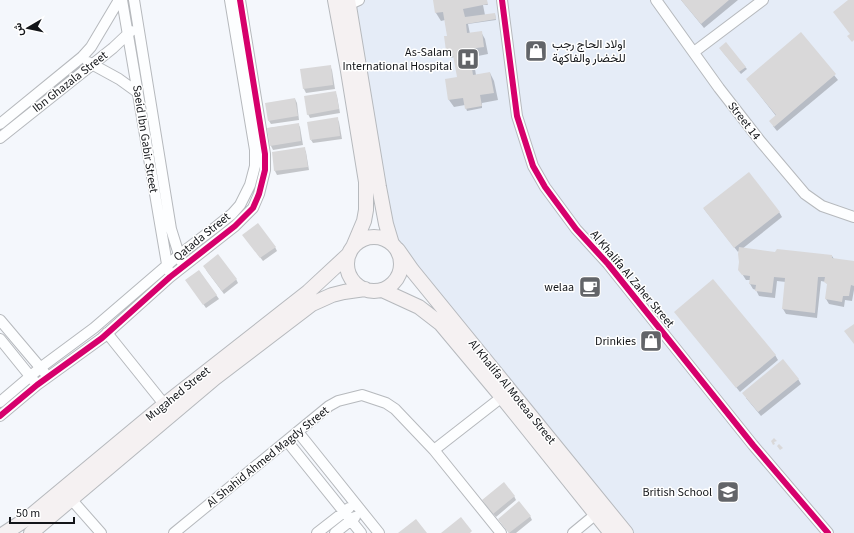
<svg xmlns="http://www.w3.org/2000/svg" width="854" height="533" font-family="'Source Sans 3',Vazirmatn,sans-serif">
<rect width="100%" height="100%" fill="#f4f7fc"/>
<!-- built -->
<path fill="#e5ecf7" d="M354,0H854V533H631L401,247L390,225Z"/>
<!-- shadow -->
<path fill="#0003" d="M434,0H485L488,5H483L485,15L495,14L496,20L468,24L470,34L481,32L485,39L488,54L473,57L476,75L490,73L494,81L498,100L482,103V108L467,111L465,105L454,107L449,100L458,78L454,57L451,58L447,50L448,37L445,20L441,21L436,13Z
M681,0H738L704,28Z
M801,34L838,80L777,131L773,126L776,116L747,79Z
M721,50L745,67L747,69L741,74Z
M330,66L332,70L335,89L306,93L304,89L301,70Z
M335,92L337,96L340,113L310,118L308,114Z
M295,99L297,103L299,120L271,124L269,121Z
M337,118L339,122L342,139L313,143L311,140Z
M298,124L300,127L303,145L273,150L271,146L269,128Z
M304,148L306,152L309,170L277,175L275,171L273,153Z
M704,209L779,212L782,217L742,249L776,253L832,256L834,259L854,262V290L852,301L845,300L844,307L829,304L826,299L828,286L826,282L821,281L817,318L786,314L783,309L786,282L777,281L775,298L759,296L756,290L753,289L750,284L751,280H746L739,269L740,262L739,251L738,252Z
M246,239L275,247L277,251L263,261Z
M206,270L236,279L238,283L224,294Z
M199,271L219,299L206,308L189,284Z
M675,312L775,355L778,360L740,392Z
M798,379L801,384L761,416L746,398Z
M514,496L516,500L496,517L485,504Z
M530,516L532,520L516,533H509L499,520Z"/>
<!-- building -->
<path fill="#d9d8d9" d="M433,0H487L488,4L463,9L465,17L495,13L496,19L466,24L467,33L482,31L484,47L469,49L473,75L490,72L494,93L480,95L482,106L465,109L463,98L448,100L445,79L457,77L452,50L446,51L444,36H447L443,12L435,13Z
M681,0H729L701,24Z
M848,0H854V40L852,42L847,36L850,34L833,12Z
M801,32L836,74L774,127L769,121L776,115L746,79Z
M726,42L746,67L739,72L719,48Z
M331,65L333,85L303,89L300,69Z
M336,91L339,109L307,115L304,96Z
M295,98L298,116L268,121L265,103Z
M338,117L340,136L310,140L307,122Z
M299,123L301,141L270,146L267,128Z
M305,147L308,167L274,171L272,152Z
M749,172L780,212L734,248L703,208Z
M258,223L276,247L260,258L242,235Z
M739,247L775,252L777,249L832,255V258L854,261V286L851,285L849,296H843L842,302L825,299L827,284L824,282L825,277H818L815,313L782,309L785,278L774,277L772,293L755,291L756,285L749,284L750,276L742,275L738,270L739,262L738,254Z
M218,254L237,279L222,291L203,266Z
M199,270L217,295L203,305L185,280Z
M713,279L776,355L736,388L674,312Z
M854,324V344L844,331Z
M783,359L799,379L758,412L742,393Z
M774,438L777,441L774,442L775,444L773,445L771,441Z
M779,444L783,448L780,450L777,446Z
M504,482L515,496L493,514L482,500Z
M519,501L531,516L509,533L498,519Z
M461,517L472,531L470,533H441Z
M416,519L427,533H398Z"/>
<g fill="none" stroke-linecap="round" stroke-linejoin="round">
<!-- street casing -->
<g stroke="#b6b9bd" stroke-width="12">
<path id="street" d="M122,0L168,270
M134,0L171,229L181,261
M502,0L517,116L533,166L545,187L576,229L608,264L753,445L828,533
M656,0L719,88L761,142L805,194L822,206L854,217
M348,5L359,0
M694,52L763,0
M88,62L119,79L137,92
M0,124L82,57L91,47L119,0
M0,138L113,48L131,31
M0,320L44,372
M107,333L168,409
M0,339L34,381
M0,402L40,368L94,328L179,255L217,226L232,214L240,205L250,185L255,166V150L230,0
M0,416L37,385L102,338L170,277L235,226L253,208L259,194L265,170V154L240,0
M298,432L379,533
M287,441L361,533
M434,450L502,397
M71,499L101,533
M174,533L329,406L338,401L362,395L386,403L395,409L434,450L501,533
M317,533L349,508
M335,533L355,517
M573,533L596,514"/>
</g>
<!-- secondary casing -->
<g stroke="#b6b9bd" stroke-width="16">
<path id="secondary" d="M335,0L347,65L366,182V210L364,221L353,247
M348,0L379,187L386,224L392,244
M347 264a27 27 0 1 1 54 0a27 27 0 1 1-54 0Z
M398,250L412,270L626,533
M382,290L419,307L441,324L502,397L611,533
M5,533L28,518L164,405L308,292L349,254
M31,533L215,378L312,304L332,295L344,292L365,289"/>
</g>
<!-- street -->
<use href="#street" stroke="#fdfeff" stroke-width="10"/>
<!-- secondary -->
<use href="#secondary" stroke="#f5f1f2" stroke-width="14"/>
<!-- cycleway casing -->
<g stroke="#fff" stroke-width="8">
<path id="cycleway" d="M502,0L517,116L533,166L545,187L576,229L608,264L753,445L828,533
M0,416L37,385L102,338L170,277L235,226L253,208L259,194L265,170V154L240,0"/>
</g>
<!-- cycleway -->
<use href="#cycleway" stroke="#d6006c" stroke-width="6"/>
</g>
<!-- icons -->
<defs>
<g id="shop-square" transform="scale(1.15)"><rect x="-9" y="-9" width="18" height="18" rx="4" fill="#626468" stroke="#fff"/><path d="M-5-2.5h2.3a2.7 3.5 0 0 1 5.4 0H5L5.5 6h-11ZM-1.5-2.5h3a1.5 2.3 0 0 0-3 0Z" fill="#fff"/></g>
<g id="hospital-square" transform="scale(1.15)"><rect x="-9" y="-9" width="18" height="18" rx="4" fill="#626468" stroke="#fff"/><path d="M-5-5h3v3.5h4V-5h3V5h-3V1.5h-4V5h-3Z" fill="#fff"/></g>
<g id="cafe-square" transform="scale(1.15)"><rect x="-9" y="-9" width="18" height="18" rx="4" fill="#626468" stroke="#fff"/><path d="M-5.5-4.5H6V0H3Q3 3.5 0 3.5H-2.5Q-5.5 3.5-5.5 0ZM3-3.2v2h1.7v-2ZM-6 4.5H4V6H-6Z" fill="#fff"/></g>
<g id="school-square" transform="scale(1.15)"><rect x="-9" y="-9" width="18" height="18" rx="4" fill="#626468" stroke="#fff"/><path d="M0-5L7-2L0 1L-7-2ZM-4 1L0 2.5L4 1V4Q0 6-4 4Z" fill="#fff"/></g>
</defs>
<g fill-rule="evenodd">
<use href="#shop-square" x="536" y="51"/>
<use href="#hospital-square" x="468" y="59"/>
<use href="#cafe-square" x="590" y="287"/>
<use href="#shop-square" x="651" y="341"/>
<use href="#school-square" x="728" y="492"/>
</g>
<g text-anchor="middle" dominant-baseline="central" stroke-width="3" stroke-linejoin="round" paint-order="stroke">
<!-- poi labels -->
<g font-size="12" fill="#131519" stroke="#fff" text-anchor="end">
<text x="552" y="44" text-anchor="start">اولاد الحاج رجب<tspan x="552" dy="14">للخضار والفاكهة</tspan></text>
<text x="452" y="52">As-Salam<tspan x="452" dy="14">International Hospital</tspan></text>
<text x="574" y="287">welaa</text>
<text x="636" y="341">Drinkies</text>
<text x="712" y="492">British School</text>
</g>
<!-- street labels -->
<g font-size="12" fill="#131519" stroke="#fff">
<text transform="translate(70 82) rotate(-38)">Ibn Ghazala Street</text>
<text transform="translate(744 121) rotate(52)">Street 14</text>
<text transform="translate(145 139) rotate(81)">Saeid Ibn Gabir Street</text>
<text transform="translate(202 237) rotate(-39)">Qatada Street</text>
<text transform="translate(632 279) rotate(50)">Al Khalifa Al Zaher Street</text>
<text transform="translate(512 392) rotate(51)">Al Khalifa Al Moteaa Street</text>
<text transform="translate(178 394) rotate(-39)">Mugahed Street</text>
<text transform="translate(268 457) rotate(-39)">Al Shahid Ahmed Magdy Street</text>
</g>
</g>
<!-- north arrow -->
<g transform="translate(28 28) rotate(261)" stroke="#ffffff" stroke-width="3" paint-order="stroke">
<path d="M0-3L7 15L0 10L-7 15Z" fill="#131519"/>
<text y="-6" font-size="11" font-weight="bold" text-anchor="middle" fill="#131519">ش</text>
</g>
<!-- scale -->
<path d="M10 517v6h64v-6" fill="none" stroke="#131519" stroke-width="2"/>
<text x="16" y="517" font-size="12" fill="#131519" stroke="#ffffff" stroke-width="3" paint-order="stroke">50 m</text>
</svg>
